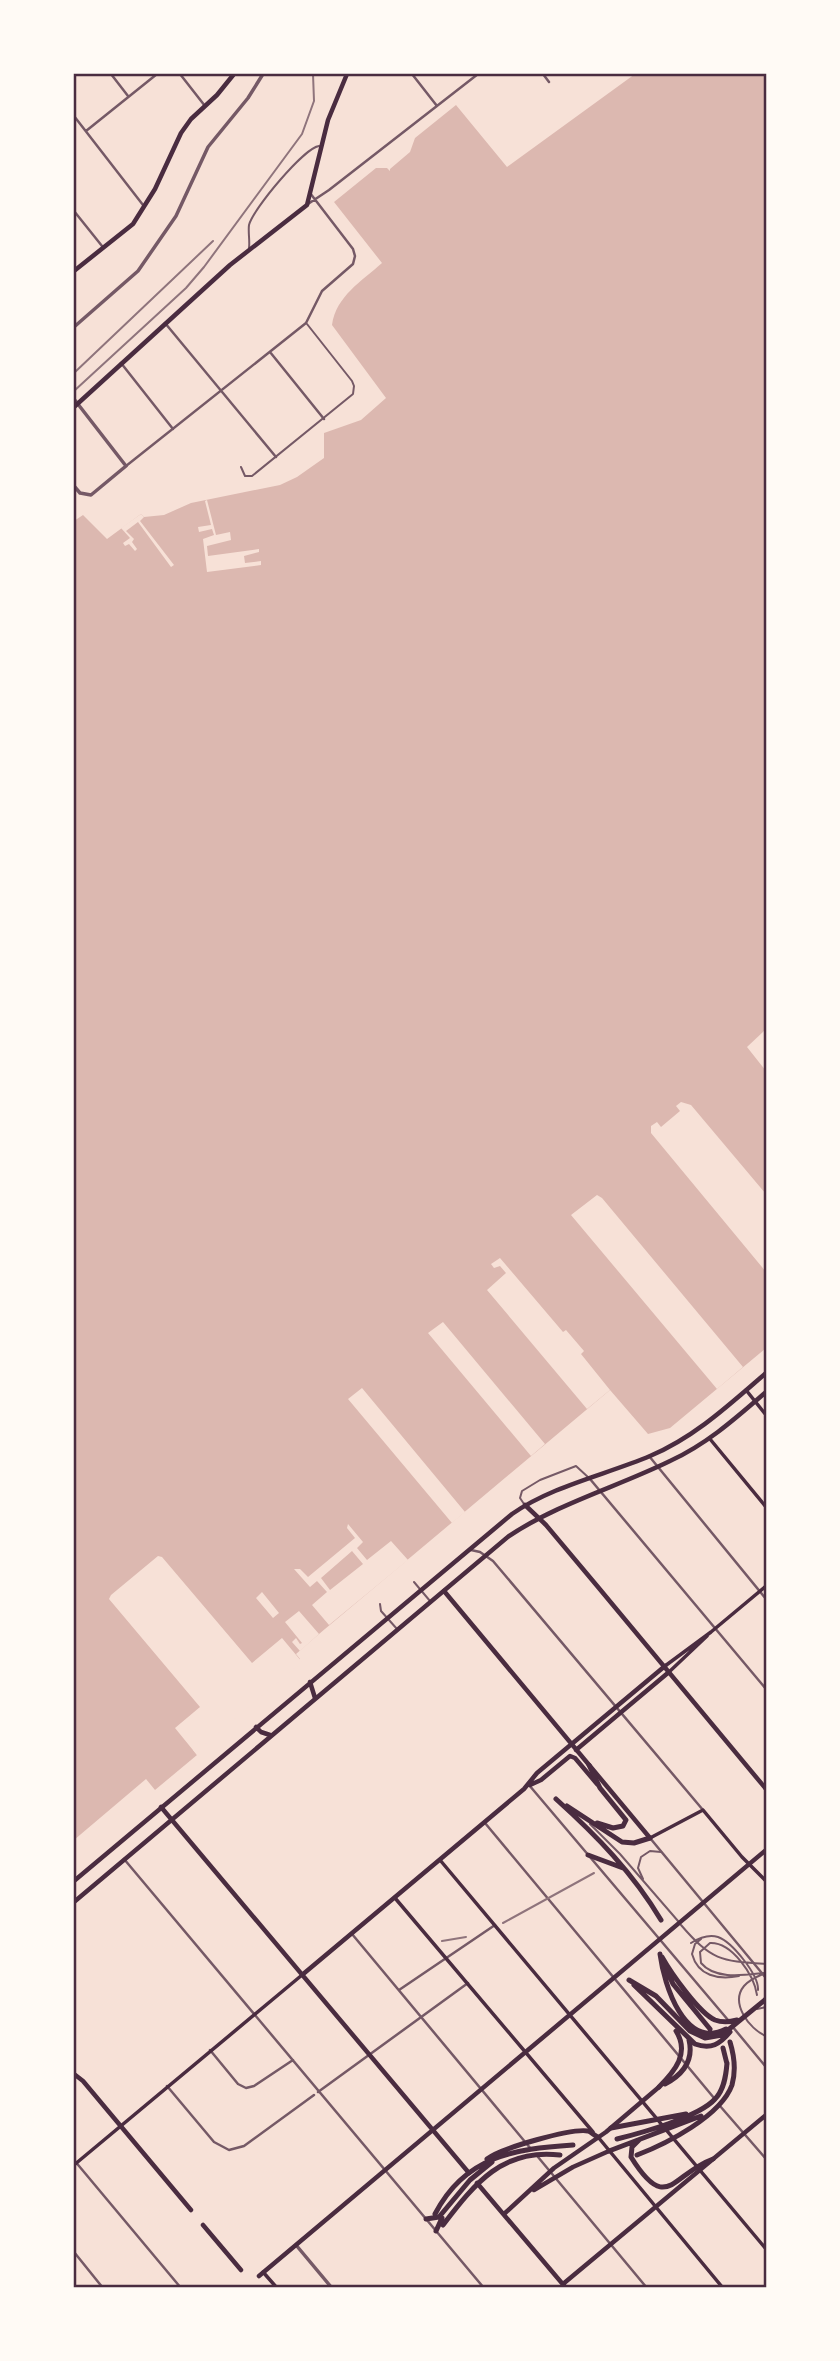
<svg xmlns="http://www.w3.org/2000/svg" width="840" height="2361" font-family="'Titillium Web',sans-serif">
<rect width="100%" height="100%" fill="#f7e1d7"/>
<!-- water -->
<path fill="#dcb8b0" d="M635,74H766V1348L670,1428L648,1434L610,1390L319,1634L296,1654L300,1659L193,1750L197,1755L155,1790L146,1779L74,1840V521L83,515L107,539L141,514L144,517L164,515L191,503L280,485L297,477L324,458V433L361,420L386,398L332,325C336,296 362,281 382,263L334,202L376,168H387L390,171V169L410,152L415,138L456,105L507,167Z"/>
<!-- pier -->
<path fill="#f7e1d7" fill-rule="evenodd" d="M207,500L216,535L230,532L231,540L207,546L208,556L259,549V552L244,556L245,563L261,561V565L207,572L203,539L214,535L212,529L199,532L198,527L211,525L205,501Z
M141,514L144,517L140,521L174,565L171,567L138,522L126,531L134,539L132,542L137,549L135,551L129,544L125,546L123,543L130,538L121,528Z
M766,1029V1071L747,1047Z
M681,1102L691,1105L766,1194V1272L651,1133V1126L657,1122L661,1127L680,1111L676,1106Z
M597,1195L602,1198L743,1367L717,1389L571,1215Z
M500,1258L563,1332L566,1330L584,1351L581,1354L610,1390L587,1409L487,1290L506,1273L500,1266L494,1268L491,1264Z
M443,1322L545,1444L531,1456L428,1333Z
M362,1388L465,1512L452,1523L348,1399Z
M348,1524L363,1542L357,1548L367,1560L391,1541L408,1560L329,1625L312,1605L327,1592L317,1581L310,1587L294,1569H300L308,1577L355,1538L347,1528ZM352,1551L363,1564L330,1590L321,1578Z
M158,1556L162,1557L252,1663L282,1638L302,1662L198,1750L200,1754L197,1755L175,1728L200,1707L109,1599L111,1595Z
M262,1592L279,1613L273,1618L256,1598Z
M299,1611L319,1634L300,1651L292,1642L296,1638L300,1644L302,1643L285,1622Z"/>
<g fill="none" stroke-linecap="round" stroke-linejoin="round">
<!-- service -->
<path stroke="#755966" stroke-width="2" d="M249,248C250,241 248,232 249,225C253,209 304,148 319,146
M241,467L245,476H252L353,394L354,386L352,381L307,324
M524,1504L520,1498L522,1491L540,1480L576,1466L589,1478
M414,1582L430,1601
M380,1604L381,1611L397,1629
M590,1824L620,1854L678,1921
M643,1879L638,1868L641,1857L650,1851L661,1852
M681,1925C712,1961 721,1961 766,1964
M701,1939L695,1944L692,1954C698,1976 718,1980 739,1976
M691,1943C699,1938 708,1934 718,1937C732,1942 759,1975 758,1990
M763,1974C756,1977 749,1980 744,1986C730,2003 749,2029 766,2036
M757,1995C754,1975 732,1942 710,1943L700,1952L701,1963C715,1980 744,1975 764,1973H766
M757,2009L766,2007"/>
<!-- minor -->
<path stroke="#755966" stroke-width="2.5" d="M111,74L128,96
M180,74L205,106
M412,74L437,106
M543,74L549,82
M74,116L143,205
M86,131L157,74
M308,204L329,190L478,74
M74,211L102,246
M165,323L276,457
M270,352L324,419
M121,363L173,429
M126,466L306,323L322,291L353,264L355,256L353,249L310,193
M649,1456L766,1599
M590,1479L766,1689
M471,1550L480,1552L493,1561L703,1810
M529,1785L728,2020
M485,1823L714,2098
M650,1838L766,1978
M124,1859L484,2288
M352,1934L531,2149
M399,1990L495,1925
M732,2026L766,2067
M210,2050L238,2084L246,2088L254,2086L293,2060
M167,2086L214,2142L229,2150L244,2146L314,2095
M318,2092L468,1983
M720,2106L766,2159
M538,2157L647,2288
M74,2160L181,2288
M74,2252L103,2288"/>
<!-- tertiary -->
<path stroke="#755966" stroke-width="3.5" d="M74,327L138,271L176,216L208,147L248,98L263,74
M74,399L126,466L91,495L80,493L74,486
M296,2245L332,2288"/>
<!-- secondary -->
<path stroke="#4a2c40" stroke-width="3.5" d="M746,1390L766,1415
M710,1439L766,1507
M665,1666L711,1632L766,1586
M669,1672L707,1636
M650,1838L703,1810L742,1857L766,1881
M440,1860L766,2249
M395,1898L593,2132
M598,2137L723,2288
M74,2165L302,1975
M263,2272L277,2288"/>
<!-- primary -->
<path stroke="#4a2c40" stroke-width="4.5" d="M74,271L133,224L155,189L181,133L191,119L217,95L234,74
M74,407L230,265L307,205L328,120L347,74
M525,1505L546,1525L598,1587L766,1789
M444,1591L650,1838
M576,1750L669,1672
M530,1785L541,1780L570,1756L575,1758L597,1784
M161,1807L469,2173
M302,1975L524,1789L537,1773L665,1666
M74,2074L83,2081L191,2210
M477,2183L566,2288
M534,2190L573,2167L609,2151
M504,2214L554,2168L606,2132L659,2087
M203,2225L241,2270
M259,2276L766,1850
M563,2284L766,2115"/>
<!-- trunk -->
<path stroke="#4a2c40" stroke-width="4.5" d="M310,1682L315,1698
M256,1727L261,1732L270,1735
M74,1881L512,1514C552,1486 605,1475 650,1456C695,1437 730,1404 766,1373
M74,1902L509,1536C559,1503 617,1487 670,1461C707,1444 736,1418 766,1392"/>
<!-- motorway -->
<path stroke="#4a2c40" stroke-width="5" d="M589,1765L600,1788L626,1820L623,1826L613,1828L597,1823
M556,1799C596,1835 633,1873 661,1920
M567,1806L622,1842L634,1843L650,1838
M588,1855L623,1868
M660,1954C664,1985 685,2051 726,2029
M662,1957C671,1973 699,2013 715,2020C723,2023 730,2022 737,2020
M665,1967L673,1984L710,2029
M629,1980L656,1996L690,2031L705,2038L722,2035L766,1999
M634,1985L695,2044C711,2050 720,2044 730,2032
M723,2048L727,2064
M665,2084C682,2075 694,2061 689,2040
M659,2087C675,2071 690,2053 676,2031
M611,2128L686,2114
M617,2139C641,2133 699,2117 715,2099C724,2090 726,2076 727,2063
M639,2140L632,2147L631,2157C667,2215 672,2174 713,2159
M609,2151L701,2116
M637,2155C666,2144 721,2116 732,2085C736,2071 734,2055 730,2042
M487,2159C501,2148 572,2128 588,2131C591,2132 595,2136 598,2137
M435,2214C465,2156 514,2149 573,2145
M426,2219L439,2217L470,2180L492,2162
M443,2225C475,2183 503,2148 560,2155
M436,2231L442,2218"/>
<!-- tram -->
<path stroke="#8f747c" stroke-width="2" d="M74,373L213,241
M74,391L186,288L204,267L302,134L314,101L313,74"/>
<!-- rail -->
<path stroke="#8f747c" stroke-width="2" d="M503,1923L594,1873
M442,1941L466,1937"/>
</g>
<!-- border -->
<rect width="840" height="2361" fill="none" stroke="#fffaf5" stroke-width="150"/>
<rect x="75" y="75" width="690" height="2211" fill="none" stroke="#4a2c40" stroke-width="2.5"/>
</svg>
